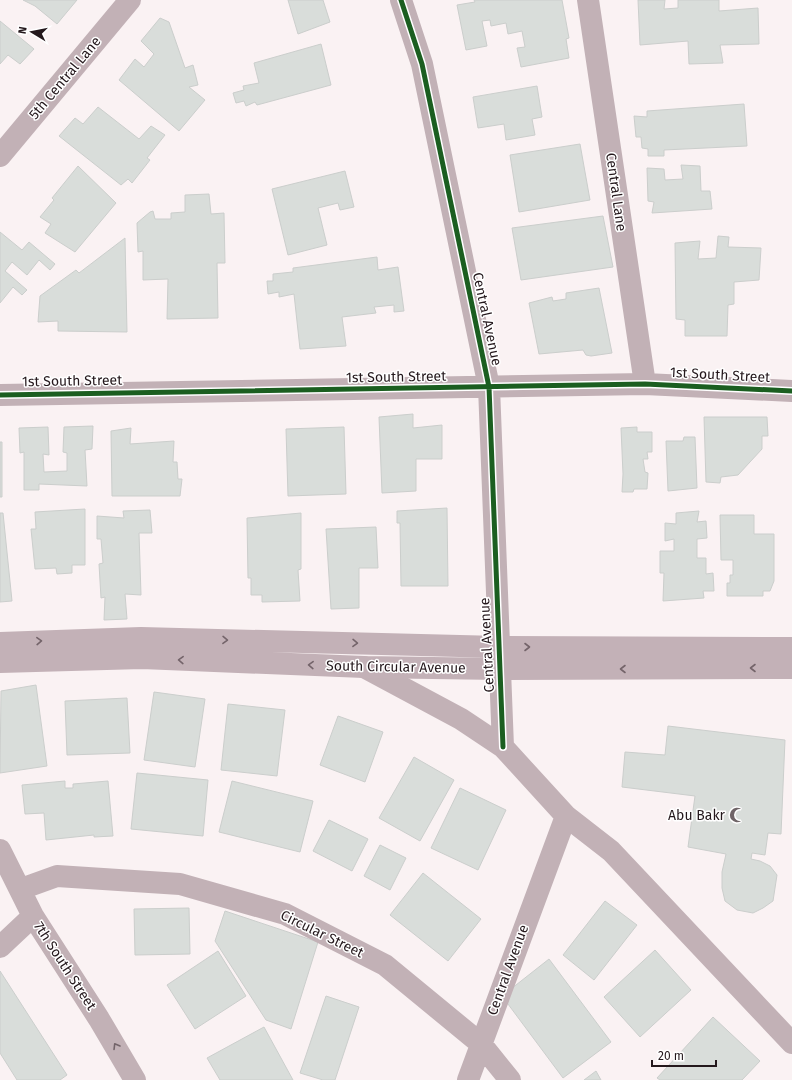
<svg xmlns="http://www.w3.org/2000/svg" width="792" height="1080" font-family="'Fira Sans',sans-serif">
<rect width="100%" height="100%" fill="#faf2f3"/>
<!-- building -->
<path fill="#d9ddda" stroke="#cbcecc" d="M23,0H77L57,24L35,6Z
M288,0H323L330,22L298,34Z
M474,0H562L569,38L566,39L569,58L521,67L517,48L525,47L522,31L508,34L506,23L491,26L490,20L482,21L487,46L466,50L457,5L475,2Z
M638,0H665L664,9L678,8V0H719V11L758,8L759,44L720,45L723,63L689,64L688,41L640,45Z
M160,18L169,22L185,68L193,65L198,85L189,87L205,100L179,131L119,80L135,59L144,67L154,54L141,41Z
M0,21L34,49L20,64L8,55L0,64Z
M321,44L331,85L257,105L255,102L246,106L244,101L236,103L233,93L244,90L243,86L259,83L254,63Z
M537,86L542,117L532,119L535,135L506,140L504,124L478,128L473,97Z
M744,104L747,146L664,150V156H648V149L642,148L641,137H636L634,116L647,117V111Z
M98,107L139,139L151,126L165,135L147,158L150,160L132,183L128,179L121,185L59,136L75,118L83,124Z
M580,144L590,200L519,212L510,155Z
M681,165L700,166L701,191H710L712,209L652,213L654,202L648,201L647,168L664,169L665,180L683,179Z
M78,166L116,203L75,252L45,233L51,224L40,217L54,200L52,198Z
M345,171L354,207L340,210L338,203L318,208L327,245L288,255L272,189Z
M209,194L211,214L224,213L225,263H217L218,318L167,319L168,279L143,280V251L138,252L137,223L150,212L153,211L155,219H171V213L185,212V195Z
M603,216L613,267L521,280L512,228Z
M0,232L22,250L29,242L55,264L50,270L39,260L27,275L12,262L5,271L27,290L22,295L13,287L0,303Z
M718,236L729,237L728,247L761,248L759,280L734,282V304L728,305L727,336H685V320L676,319L675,243L700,241L698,259L716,258Z
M125,238L127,332L58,331V321L38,322L40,296L76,270L79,273Z
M377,257L378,270L398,267L404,311L394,312V305L374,307L376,313L342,317L346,346L300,349L294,294L279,297V292L268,294L267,281H273V274L293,272V268Z
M599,288L612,353L591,356L586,355L583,350L539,354L529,303L552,297L553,301L566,299V293Z
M413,414V428L442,425V459H416V491L382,493L379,417Z
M704,417H767L768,436H762V449L738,475L721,477L720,483L706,482Z
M93,426L92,449L85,450L87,486L39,484V490H24V452L20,453L19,428L48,427L49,455L43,454L44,472L67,471V453L63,452L64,427Z
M344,427L346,494L288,496L286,429Z
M637,427V432H652V452H647L648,459H643L645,472L648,473L647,489H634L633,492H622L623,474L621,428Z
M131,428L130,444L174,441L173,462H177L178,479H182L180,496H112L111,431Z
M684,437H695L697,488L668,491L666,441H683Z
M0,442H2V497H0Z
M447,508L448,586H401L400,523H397V511Z
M85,509V565H72V573L57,574L56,568L35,569L31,529H36L35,512Z
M150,510L152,533H139L141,595L125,594L127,619L104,620L105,597L101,598L99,564L103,563L101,539H97V516L124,518L123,511Z
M699,511L697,522L706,521L707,538L697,539V558H706V574L713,573L714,591H703L704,598L663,601L664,573H660V551H674V539L665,541V523L676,524V513Z
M0,513H3L12,601L0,602Z
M301,513V569L298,570L300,601L262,602V595H251V578H248L247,518Z
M720,515H754V534H774V581L770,591H763V596H727V583H730V575H733V560H721Z
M376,527L378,568H359V608L331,609L326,529Z
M36,685L47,766L0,773L1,691Z
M154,692L205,699L195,767L144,760Z
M127,698L130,753L67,755L65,701Z
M228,704L285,710L277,776L221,770Z
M338,716L383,732L365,782L320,765Z
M668,726L785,740L781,834L768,833L765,855L752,853L751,859L760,861L770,866L777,875L773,901L763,908L753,913L737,910L725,901L722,888V872L726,854L688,847L695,796L622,787L625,752L665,755Z
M414,757L454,780L420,841L379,818Z
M137,773L208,780L203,836L131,829Z
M65,781V788H73V784L108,781L113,836L94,837V835L46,840L44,813L25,814L22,785Z
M232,781L313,801L300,852L219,832Z
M460,788L506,810L478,870L431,848Z
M329,820L368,839L352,871L313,851Z
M380,845L406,858L390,890L364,876Z
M423,873L481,919L448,961L390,915Z
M605,901L637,925L594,980L563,955Z
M189,908L190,954L135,955L134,909Z
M225,911L318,942L291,1029L266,1020L215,941Z
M655,950L691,990L640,1037L604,997Z
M218,951L246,996L195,1029L167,985Z
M549,959L611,1042L563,1078L502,996Z
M0,971L67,1075L60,1080H17L0,1053Z
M326,996L359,1007L335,1080H323L300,1073Z
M713,1017L760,1061L742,1080H660L657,1078Z
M264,1027L293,1080H220L207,1058Z
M596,1071L601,1080H584Z"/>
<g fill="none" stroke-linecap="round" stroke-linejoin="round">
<!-- minor -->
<path stroke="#c2b1b6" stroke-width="22" d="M401,0L422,64L489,387L503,747
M588,0L645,384
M0,156L130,0
M0,395L645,384L792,391
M364,667L461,719L503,747L566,816L611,851L792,1043
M0,850L33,916L99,1019L135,1080
M21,889L57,876L180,884L285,914L385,965L481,1044L510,1080
M0,947L33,916
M468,1080L566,816"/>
<!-- major -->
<path stroke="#c3b1b7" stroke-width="22" d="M0,643L141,638L499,647L792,648
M0,662L142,658L364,667L500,669L792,668"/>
<!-- cycleway casing -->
<g stroke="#fff" stroke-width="8">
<path id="cycleway" d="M401,0L422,64L489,387L503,747
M0,395L645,384L792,391"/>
</g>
<!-- cycleway -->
<use href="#cycleway" stroke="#1b5e20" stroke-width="5"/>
</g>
<!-- one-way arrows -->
<defs><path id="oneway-chevron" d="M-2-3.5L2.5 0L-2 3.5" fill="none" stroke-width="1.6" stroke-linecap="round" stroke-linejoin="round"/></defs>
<g stroke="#74646a">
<use href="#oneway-chevron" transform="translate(225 640) rotate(1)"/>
<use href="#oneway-chevron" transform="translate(39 641) rotate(-2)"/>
<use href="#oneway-chevron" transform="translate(355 643) rotate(1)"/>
<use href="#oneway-chevron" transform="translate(527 647)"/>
<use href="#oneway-chevron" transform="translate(181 660) rotate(-178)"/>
<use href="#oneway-chevron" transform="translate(311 665) rotate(-178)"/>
<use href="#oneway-chevron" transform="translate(753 668) rotate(180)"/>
<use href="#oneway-chevron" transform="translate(623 669) rotate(180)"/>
</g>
<use stroke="#736469" href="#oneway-chevron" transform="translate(116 1046) rotate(-121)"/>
<!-- icons -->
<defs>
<g id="mosque-bare" transform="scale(1.2)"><path d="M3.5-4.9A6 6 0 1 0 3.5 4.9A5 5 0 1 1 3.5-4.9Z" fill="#6f6467" stroke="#fff" stroke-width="2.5" paint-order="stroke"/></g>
</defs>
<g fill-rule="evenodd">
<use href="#mosque-bare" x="737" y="815"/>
</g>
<g text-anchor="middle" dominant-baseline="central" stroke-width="3" stroke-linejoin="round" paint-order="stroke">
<!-- street labels -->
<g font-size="14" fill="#24181c" stroke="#fff">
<text transform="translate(65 78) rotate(-50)">5th Central Lane</text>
<text transform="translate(616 192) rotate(82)">Central Lane</text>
<text transform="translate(487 319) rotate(78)">Central Avenue</text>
<text transform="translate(720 375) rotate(3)">1st South Street</text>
<text transform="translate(396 377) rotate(-1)">1st South Street</text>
<text transform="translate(72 381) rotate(-1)">1st South Street</text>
<text transform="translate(487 645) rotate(-93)">Central Avenue</text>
<text transform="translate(396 667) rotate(1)">South Circular Avenue</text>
<text transform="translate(322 934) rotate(26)">Circular Street</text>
<text transform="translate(65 966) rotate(57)">7th South Street</text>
<text transform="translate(508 970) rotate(-70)">Central Avenue</text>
</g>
<!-- poi labels -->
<g font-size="14" fill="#24181c" stroke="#fff" text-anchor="end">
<text x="725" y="815">Abu Bakr</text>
</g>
</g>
<!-- north arrow -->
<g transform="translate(32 32) rotate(280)" stroke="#ffffff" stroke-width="3" paint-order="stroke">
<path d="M0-3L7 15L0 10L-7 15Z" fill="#24181c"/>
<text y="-6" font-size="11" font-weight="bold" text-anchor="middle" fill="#24181c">N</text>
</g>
<!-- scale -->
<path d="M652 1060v6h64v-6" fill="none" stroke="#24181c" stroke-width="2"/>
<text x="658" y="1060" font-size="12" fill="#24181c" stroke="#ffffff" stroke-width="3" paint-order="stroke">20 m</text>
</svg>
